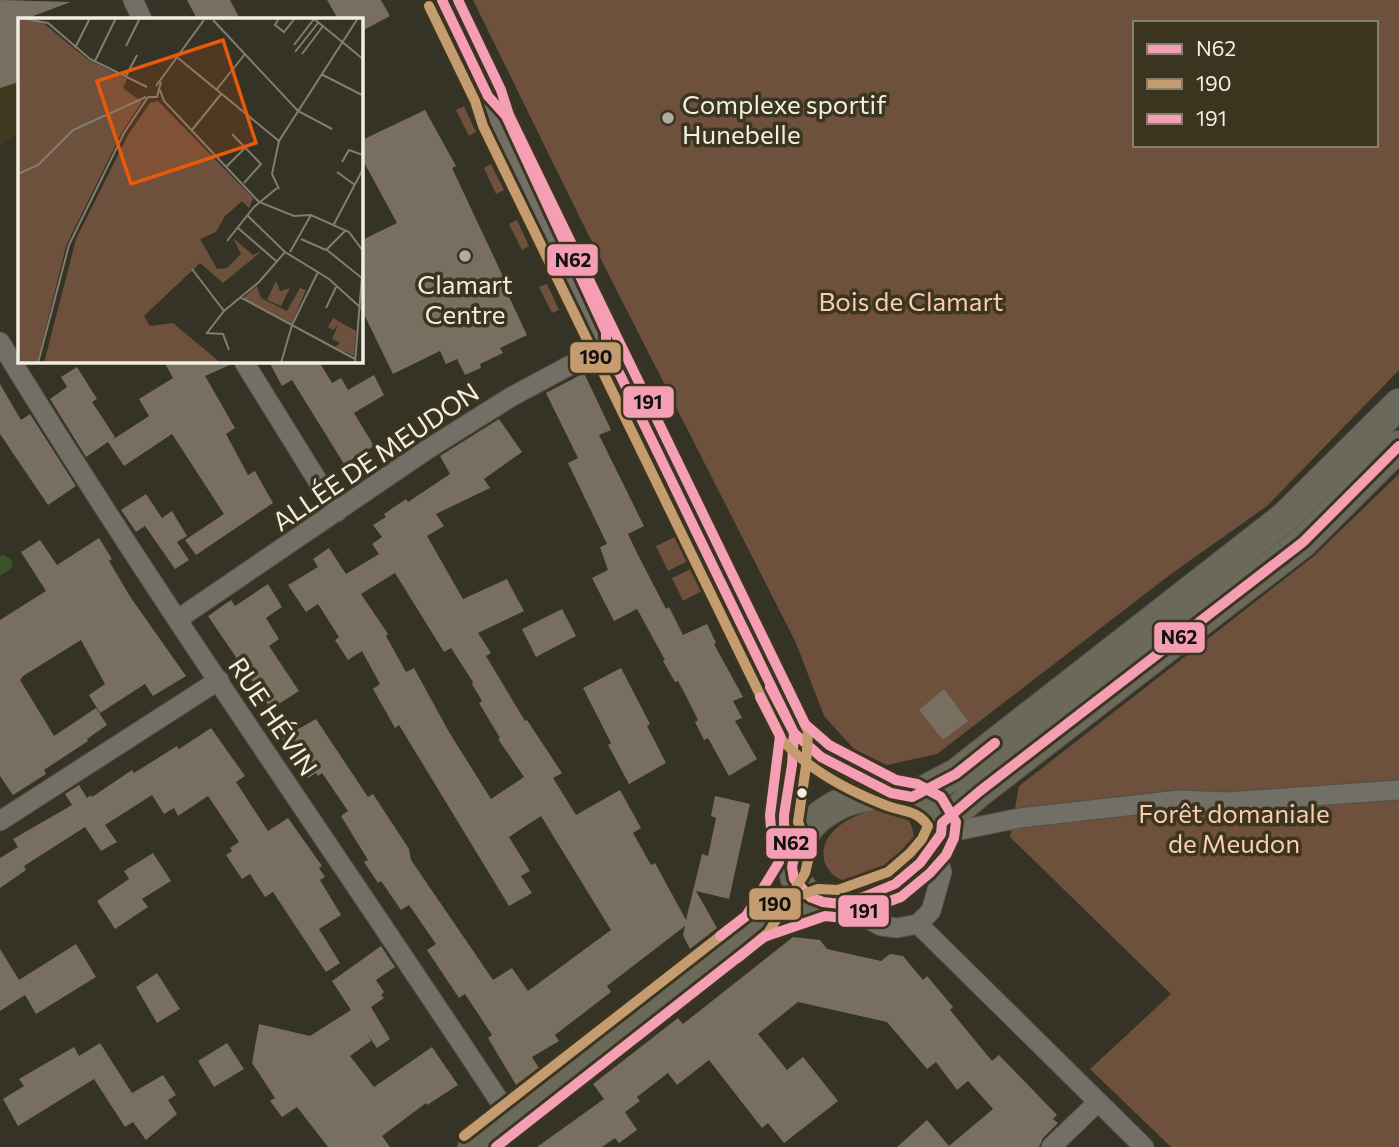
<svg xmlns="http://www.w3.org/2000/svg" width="1399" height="1147" font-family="Commissioner,sans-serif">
<rect width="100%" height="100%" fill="#353226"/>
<!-- built -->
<path fill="#41391f" d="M0,0H25L30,19H19V133L0,145Z"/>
<!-- green -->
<path fill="#6e513d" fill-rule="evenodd" d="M473,0H1399V370L1267,506L1171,574L937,754L887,765L854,749L824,716L796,643L583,224ZM1135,23H1376V145H1135Z
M441,30L469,89L467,90L439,31Z
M464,106L476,132L469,136L456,110Z
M491,164L504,190L496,194L484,168Z
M517,220L529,246L522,250L509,224Z
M547,284L559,310L552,313L539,287Z
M1399,474V1147H1171L1090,1069L1171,994L1010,837L1019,786L1314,556Z
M677,536L690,560L668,571L656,546Z
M693,568L704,590L683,601L672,578Z
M878,808C885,808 893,808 899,811C911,817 918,838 911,849C901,865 875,881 856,882C829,884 813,855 831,834C842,820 861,813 878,808Z"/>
<!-- water -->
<path fill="#3b5425" d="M3,554L12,560V568L0,576V557Z"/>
<!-- building -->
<path fill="#786f60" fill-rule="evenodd" d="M0,0L71,2L25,19H19V82L0,88Z
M187,0H230L240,19H197Z
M327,0H381L390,16L360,32V19H338Z
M425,110L456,166L452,168L507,285L504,286L527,335L500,348L503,353L480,364L481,368L465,375L457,359L446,364L440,351L393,374L360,306V241L397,223L360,155V141Z
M163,360H232V364L205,376L235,428L226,434L248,475L255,471L273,503L196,555L185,540L224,514L172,434L124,466L108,442L86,457L50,399L67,387L61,377L77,367L97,399L92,402L115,437L112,440L149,416L139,399L173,378Z
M268,360H324L320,363L332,383L341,378L348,390L374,375L384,395L354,413L374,446L344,464L292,380L282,386Z
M584,373L611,430L599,435L644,526L628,534L638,555L666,609L669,607L683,635L707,624L716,643L714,644L743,697L733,701L742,718L735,721L757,759L729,776L708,738L704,740L695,722L698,720L686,696L678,681L675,682L663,661L665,660L637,609L614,621L592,578L608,570L600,547L607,544L568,463L578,458L546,393Z
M0,384L21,420L30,414L76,486L48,505L0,434Z
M499,419L522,452L484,479L490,488L436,514L444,526L427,536L463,599L507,579L512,589L524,611L478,633L491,653L486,656L525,721L527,720L562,773L553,778L576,815L620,790L641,828L633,833L651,865L655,863L686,920L702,854L708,856L716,818L711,816L715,796L750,804L729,899L696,891L717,928L690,949L683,935L685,926L607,986L611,992L555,1035L559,1041L532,1057L539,1068L516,1085L488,1038L492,1035L465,994L459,998L427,950L436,944L409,905L401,910L381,881L378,883L364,862L368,860L341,816L348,811L322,773L318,776L316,773L308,778L282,738L316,719L368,797L373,794L409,849L411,860L493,980L512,968L528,991L611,930L541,816L509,837L530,871L521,876L532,893L509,906L399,725L395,728L373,689L380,684L362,651L348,660L335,640L339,637L318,604L306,612L288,585L318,567L313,559L329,548L346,574L379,554L372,544L382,537L373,525L386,517L384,514L406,499L408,502L450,474L440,456ZM395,573L444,652L451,648L473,682L472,684L482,701L479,703L500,738L498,739L524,777L491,799L449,732L414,668L406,672L386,636L388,634L361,594Z
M146,494L162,518L172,511L187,536L177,542L189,560L175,569L145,526L136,532L121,510Z
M99,538L112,559L109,561L131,598L186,676L153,696L145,684L100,713L89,695L105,684L81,640L23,676L20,680L54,736L96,708L107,725L87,739L88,741L44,770L46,774L13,795L0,776V620L46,591L21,552L40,540L57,565Z
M268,584L282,607L266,618L279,639L269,646L299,691L271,709L208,616L231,600L235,606Z
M562,609L576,636L536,657L522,629Z
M621,668L650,724L647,726L666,763L629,784L608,745L611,743L583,688Z
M944,689L968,721L943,740L919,710Z
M211,728L245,776L236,782L268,831L288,818L322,866L319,868L325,877L320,880L341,915L319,929L340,963L326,972L273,892L265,897L250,874L242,879L226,855L232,851L230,848L239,842L208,796L178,816L174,808L164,814L152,795L105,825L117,842L101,851L85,827L24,866L26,870L0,888V858L18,847L13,839L72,805L65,794L79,785L87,798L91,795L92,797L132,770L134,773L177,746L179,749Z
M153,853L171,881L142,899L148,907L115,929L97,901L129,879L124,871Z
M793,937L820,940L827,949L881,961L890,954L903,956L923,980L927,976L953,1007L950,1010L992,1061L999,1055L1057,1115L1053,1119L1058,1123L1043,1138L1039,1147H897L927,1120L949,1146L993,1109L968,1081L957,1090L936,1062L927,1069L887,1022L798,1002L758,1034L787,1070L803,1057L838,1101L784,1143L768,1123L762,1128L709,1060L677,1085L668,1073L637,1097L640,1101L625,1112L637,1130L619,1143L615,1138L602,1147H537L604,1099L593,1084L678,1018L683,1024Z
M76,944L96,977L36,1014L25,995L0,1011V949L19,980Z
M381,946L395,967L376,980L384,992L381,995L384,998L371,1007L390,1039L377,1048L367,1034L371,1041L350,1056L374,1087L432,1047L458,1085L427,1105L426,1103L382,1136L390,1147H328L297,1107L282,1117L270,1101L275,1098L252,1063L259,1024L310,1036L351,1010L332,981Z
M157,973L180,1009L157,1023L136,987Z
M100,1043L132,1093L163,1075L176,1095L168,1100L177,1114L146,1140L133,1122L125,1127L94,1079L18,1126L3,1099L24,1086L19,1079L74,1047L79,1056Z
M227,1043L244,1069L214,1087L198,1061Z"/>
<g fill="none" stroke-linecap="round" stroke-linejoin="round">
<!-- street casing -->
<g stroke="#535046" stroke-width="21">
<path id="street" d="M133,0L142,19
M442,0L488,96L496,120L794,733L821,757L890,792
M0,342C161,606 340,858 510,1117
M244,362L337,512
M178,619L428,449L511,397L606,346
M794,733L792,765L784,815V825L795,853
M0,821L219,680
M941,834L1020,818L1179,800L1227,802L1399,790
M840,904L881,926L897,928L918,924L931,911L942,872L934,847
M918,924L1144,1147
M1051,1147L1098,1102"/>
</g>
<!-- primary casing -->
<g stroke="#535046" stroke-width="32">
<path id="primary" d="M891,793C1004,812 896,900 839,904C827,905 814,901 805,892C780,869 800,828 826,812C848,797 865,796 891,793Z
M912,797L956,774L1284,518L1399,404
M942,823L980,791L1303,542L1399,446
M473,1147L757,925L823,902"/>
</g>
<!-- street -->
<use href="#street" stroke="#726f67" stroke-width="19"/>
<!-- primary -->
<use href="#primary" stroke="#6b6959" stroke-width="30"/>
<!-- bus-1 casing -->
<g stroke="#3b3520" stroke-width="16">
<path id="bus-1" d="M442,0L488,96L506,116L606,332V346L794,733L792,765L784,815V825L795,853L792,867L794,879L810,897L823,902L840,904L866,896L895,884L920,863L941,834L942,823L980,791L1303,542L1399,446
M770,687L794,733L821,757L891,793L912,797L956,774L995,743"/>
</g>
<!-- bus-2 casing -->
<g stroke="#3b3520" stroke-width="16">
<path id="bus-2" d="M429,6L475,101L483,126L782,740C808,769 849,791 885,805C901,812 917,809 928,826L922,839L910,853L888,872L838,890L818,889L750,913L464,1136
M738,958L768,933L805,873L809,856L808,849L798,822L806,766L808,731L786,685"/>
</g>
<!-- bus-3 casing -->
<g stroke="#3b3520" stroke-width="16">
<path id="bus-3" d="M458,0L501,90L509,115L805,724L829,745L896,780L917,784L941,797L956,822L954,838L946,855L930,873L901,897L844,918L825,916L764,937L496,1147
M720,936L746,916L779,862L780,854L771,829L770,815L780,736L760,697"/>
</g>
<!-- bus-1 -->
<use href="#bus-1" stroke="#f59eb3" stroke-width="10"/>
<!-- bus-2 -->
<use href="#bus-2" stroke="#c59c70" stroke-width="10"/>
<!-- bus-3 -->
<use href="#bus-3" stroke="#f59fb4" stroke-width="10"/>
</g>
<!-- markers -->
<g fill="#b0aca0" stroke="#3b3520" stroke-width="2.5">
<circle cx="668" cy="118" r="7"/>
<circle cx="465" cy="256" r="7"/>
</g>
<circle fill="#f2eee1" stroke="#3b3520" stroke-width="2.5" cx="802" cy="793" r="6"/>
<g text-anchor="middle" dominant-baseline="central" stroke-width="7" stroke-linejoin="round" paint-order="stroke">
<!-- poi labels -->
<g font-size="26" fill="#f2eee1" stroke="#3b3520" text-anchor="start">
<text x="682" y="103">Complexe sportif<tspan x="682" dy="30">Hunebelle</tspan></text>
<text x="465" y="283" text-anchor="middle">Clamart<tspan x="465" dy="30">Centre</tspan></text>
</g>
<!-- park labels -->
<g font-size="26" fill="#fbccae" stroke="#3b3520">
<text x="911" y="300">Bois de Clamart</text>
<text x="1234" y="812">Forêt domaniale<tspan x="1234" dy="30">de Meudon</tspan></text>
</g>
<!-- street labels -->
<g font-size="26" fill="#f2eee1" stroke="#3b3520">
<text transform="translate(375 456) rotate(-34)">ALLÉE DE MEUDON</text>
<text transform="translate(274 716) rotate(56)">RUE HÉVIN</text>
</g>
</g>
<!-- overview -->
<g transform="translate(18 18)">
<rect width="345" height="345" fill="#353226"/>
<path d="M0,1L24,4L69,41L109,61L105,70L124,84L104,114L48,228L19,345H0ZM140,83L235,180L231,190L224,183L207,198L198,214L182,221L199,251L209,250L223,236L215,220L235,237L244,233L205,265L182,245L126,298L132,308L155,305L203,345H26L58,221L110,117L132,85ZM258,263L262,273L272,270L263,288L249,282ZM239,268L243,280L269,293L282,270L288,272L273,307L225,280ZM315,300L338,313L336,338L317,329L322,325L314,321L320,307L315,312L310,309Z" fill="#6e513d"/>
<path fill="none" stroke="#817d71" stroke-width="2" d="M2,0L30,5L72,41L129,69M261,0L257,7L266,14L277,0M295,0L345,41M195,2L280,93L314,111M276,27L296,1M108,28L122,0M57,30L72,0M277,34L300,5M284,36L305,8M160,40L261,123M77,43L98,0M303,56L344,77M108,58L119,37M138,68L186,2M199,71L227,36M142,72L146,83L241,184L276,198L293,197L331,214L345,233M130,79H139L143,64M174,112L204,75M214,116L243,146L226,165M324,144L331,132L345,137M209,148L227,130M319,154L337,167M0,156L20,147L55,112L128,79M261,171L254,156L261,123L340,0M229,197L267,234M315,208L345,151M220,210L258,243M283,221L308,232L327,213M209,223L236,189L259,170M309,232L345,261M272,234L293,197M174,251L206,293M222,279L337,341M308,290L319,267M211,332L205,316L189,315L206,293L241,264L267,234L311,261L343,290M20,345L51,227L106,115L130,79M263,345L274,307L300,254M337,345L345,245"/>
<path fill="#e8590c" fill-opacity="0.15" stroke="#e8590c" stroke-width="3.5" d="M205,22L238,125L113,166L79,63Z"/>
<rect width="345" height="345" fill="none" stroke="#f2eee1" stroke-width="3.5"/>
</g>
<g stroke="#3b3520" stroke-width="2.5">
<rect x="546" y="243" width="53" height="34" rx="7" fill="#f59eb3"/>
<rect x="569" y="341" width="53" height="33" rx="7" fill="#c59c70"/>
<rect x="622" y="385" width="53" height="34" rx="7" fill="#f59fb4"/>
<rect x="1153" y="621" width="53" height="33" rx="7" fill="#f59eb3"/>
<rect x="765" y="827" width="53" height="33" rx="7" fill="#f59eb3"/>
<rect x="748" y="887" width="54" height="34" rx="7" fill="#c59c70"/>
<rect x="837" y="894" width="53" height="34" rx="7" fill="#f59fb4"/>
</g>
<g font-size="19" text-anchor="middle" font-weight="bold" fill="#111">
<text x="573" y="267">N62</text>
<text x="596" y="364">190</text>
<text x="648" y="409">191</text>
<text x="1179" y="644">N62</text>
<text x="791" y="850">N62</text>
<text x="775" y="911">190</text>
<text x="864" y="918">191</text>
</g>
<!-- legend -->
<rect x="1133" y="21" width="245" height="126" fill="#3b3520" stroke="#847f6d" stroke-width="2"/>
<rect x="1147" y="44" width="35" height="10" fill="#f59eb3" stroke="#847f6d" stroke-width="2"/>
<text x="1196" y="56" font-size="21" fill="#f2eee1">N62</text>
<rect x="1147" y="79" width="35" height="10" fill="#c59c70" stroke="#847f6d" stroke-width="2"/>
<text x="1196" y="91" font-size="21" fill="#f2eee1">190</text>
<rect x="1147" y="114" width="35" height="10" fill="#f59fb4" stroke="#847f6d" stroke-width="2"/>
<text x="1196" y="126" font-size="21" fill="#f2eee1">191</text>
</svg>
